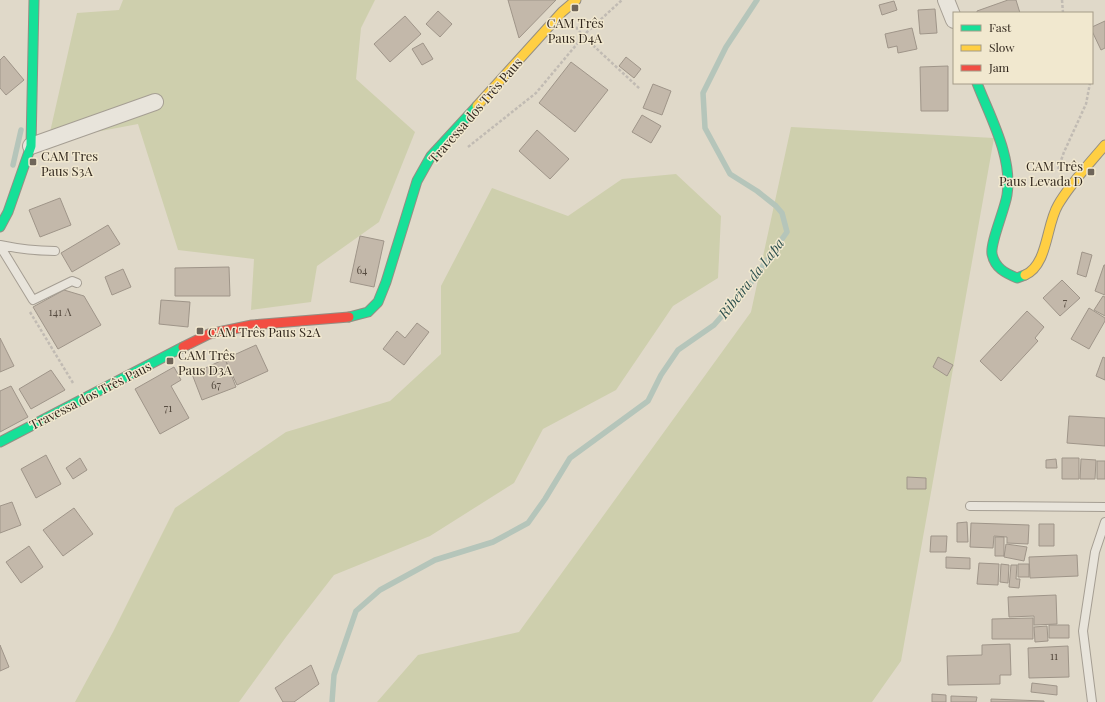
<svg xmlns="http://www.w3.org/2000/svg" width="1105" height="702" font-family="'Playfair Display',serif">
<rect width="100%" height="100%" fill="#e0d9c9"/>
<!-- green -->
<path fill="#cecfad" d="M123,0H375L361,28L356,79L415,132L379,222L317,266L311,302L251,310L254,259L178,250L138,124L48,141L77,13L119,10Z
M791,127L994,138L901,661L872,702H377L418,655L519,632L751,312Z
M676,174L721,216L718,278L673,306L616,390L543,429L514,483L430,536L334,575L286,637L239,702H75L113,632L175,508L286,432L390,401L441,354V286L492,188L568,216L622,179Z"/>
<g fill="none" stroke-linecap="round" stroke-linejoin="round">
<!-- stream -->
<path stroke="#b5c5ba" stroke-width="5.5" d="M13,165L21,130
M332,702L334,675L356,611L380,590L435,560L493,542L528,523L545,499L570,458L648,401L661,375L678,350L714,325L750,284L787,232L782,213L776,206L757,191L730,174L705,128L703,93L726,47L757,0"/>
</g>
<!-- building -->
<path fill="#c3b8aa" stroke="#9f9589" d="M508,0H556L519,38Z
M1008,0H1016L1020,13H977V11Z
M894,1L897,10L882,15L879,5Z
M935,9L937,33L920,34L918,10Z
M438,11L452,24L440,37L426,24Z
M405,16L421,34L390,62L374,44Z
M1105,21V48L1101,50L1092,31V27Z
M912,28L917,49L898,53L897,46L888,48L885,34Z
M423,43L433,59L422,65L412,49Z
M4,56L24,80L6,95L0,88V60Z
M626,57L641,69L634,78L619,66Z
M571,62L608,90L575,132L539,103Z
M948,66V111H921L920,67Z
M653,84L671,91L662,115L643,108Z
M642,115L661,126L651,143L632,132Z
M537,130L569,159L550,179L519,151Z
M60,198L71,225L40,237L29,210Z
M108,225L120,244L72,272L61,253Z
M360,236L384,241L374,287L350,282Z
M1082,252L1092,255L1086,277L1077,274Z
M1104,265H1105V295L1095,291Z
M229,267L230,296H175V268Z
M123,269L131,287L112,295L105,277Z
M1062,280L1080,298L1060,316L1043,298Z
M64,290L84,296L101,325L58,349L33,307Z
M1103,296L1105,297V316L1094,310Z
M161,300L190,302L188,327L159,324Z
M1089,308L1105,318V321L1089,349L1071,339Z
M1027,311L1044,327L1035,338L1038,341L1001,381L980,361Z
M417,323L429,332L404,365L383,349L397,331L405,338Z
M0,338L14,366L0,372Z
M256,345L268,371L237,385L225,359Z
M938,357L953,365L947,376L933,367Z
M1103,357L1105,358V380L1096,376Z
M225,359L236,387L202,400L192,374Z
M174,367L181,380L171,386L189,418L160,434L135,389Z
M51,370L65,390L31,409L19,389Z
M11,386L28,417L0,432V391Z
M1069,416L1105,418V446L1067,443Z
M46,455L61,484L36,498L21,469Z
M80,458L87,470L73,479L66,468Z
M1062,458H1079V479H1062Z
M1056,459L1057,468H1046V460Z
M1081,459L1096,460L1095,479H1080Z
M1097,461H1105V479H1097Z
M907,477L926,478V489H907Z
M12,502L21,525L0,533V506Z
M74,508L93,534L63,556L43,530Z
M967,522L968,542H957V523Z
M971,523L1029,525L1028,544L1007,543V537L994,536L993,548L970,547Z
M1039,524H1054V546H1039Z
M931,536H947L946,552H930Z
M995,537H1004V556H995Z
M1006,544L1027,547L1024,561L1004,557Z
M29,546L43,567L21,583L6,562Z
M1077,555L1078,576L1030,578L1029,557Z
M946,557L970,558V569L946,568Z
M979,563L999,564L998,585L977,584Z
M1001,564L1009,565L1008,583L1000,582Z
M1018,564H1029V577H1018Z
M1011,565H1017L1016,579H1020L1019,588L1009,587Z
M1056,595L1057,624L1034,625V616L1009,617L1008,597Z
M1033,618V639H992V619Z
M1049,625H1069V638H1049Z
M1047,626L1048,641L1035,642L1034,627Z
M1010,644L1011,675H1000V684L948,685L947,656L982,655V645Z
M0,645L9,667L0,671Z
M1068,646L1069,677L1029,678L1028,648Z
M311,665L319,684L294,702H283L275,688Z
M1032,683L1057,686V695L1031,692Z
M932,694L946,695V702H932Z
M951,696L977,697L976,702H951Z
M991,699L1044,701V702H991Z"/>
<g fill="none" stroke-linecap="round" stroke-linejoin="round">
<!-- lane casing -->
<g stroke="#a59e93" stroke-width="10">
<path id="lane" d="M0,245C19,249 36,251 55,251
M0,246L33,300L72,281L77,283
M970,506L1105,507
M1092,702L1083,631L1095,552L1105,522"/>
</g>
<!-- street casing -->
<g stroke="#a59e93" stroke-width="18">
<path id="street" d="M946,0L954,20
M31,146L155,102"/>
</g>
<!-- fast casing -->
<g stroke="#948e83" stroke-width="11">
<path id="fast" d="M977,83C990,117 1013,157 1007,195C1005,209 990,243 992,254C995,268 1005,273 1017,278L1025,275
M0,227L8,212L31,146L34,0
M349,317L368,312L378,302L386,282L417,181L431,156L477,106
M0,442L183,347"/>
</g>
<!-- slow casing -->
<g stroke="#948e83" stroke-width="11">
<path id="slow" d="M477,106L562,12L576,0
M1025,275C1048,265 1046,225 1058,205C1070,184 1089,164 1105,145"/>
</g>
<!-- jam casing -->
<g stroke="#948e83" stroke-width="11">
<path id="jam" d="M183,347L209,334L252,325L349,317"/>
</g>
<!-- path -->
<path stroke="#c1bbb3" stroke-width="2.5" stroke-dasharray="3 2" stroke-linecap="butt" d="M1062,0L1063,13
M576,27L583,36L640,89
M468,147L536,93L587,32L622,0
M1058,169L1064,152L1086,104L1090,83
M30,312L73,383"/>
<!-- lane -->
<use href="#lane" stroke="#e8e4db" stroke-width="8"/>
<!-- street -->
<use href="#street" stroke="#e8e4db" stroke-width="16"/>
<!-- fast -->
<use href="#fast" stroke="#16e098" stroke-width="9"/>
<!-- slow -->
<use href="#slow" stroke="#ffcf43" stroke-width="9"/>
<!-- jam -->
<use href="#jam" stroke="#f24e42" stroke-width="9"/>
</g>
<!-- markers -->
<g fill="#6e6559" stroke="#f1e8cf" stroke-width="1.5">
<rect x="571" y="4" width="8" height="8" rx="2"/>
<rect x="29" y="158" width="8" height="8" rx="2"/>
<rect x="1087" y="168" width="8" height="8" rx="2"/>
<rect x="196" y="327" width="8" height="8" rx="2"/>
<rect x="166" y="357" width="8" height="8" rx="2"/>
</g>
<g text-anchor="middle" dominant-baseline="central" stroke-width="3" stroke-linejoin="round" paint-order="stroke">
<!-- number labels -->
<g font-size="11" fill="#564b40">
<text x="362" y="269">64</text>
<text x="1065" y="301">7</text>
<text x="60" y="311">141 A</text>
<text x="216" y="384">67</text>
<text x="168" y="407">71</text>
<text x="1054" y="655">11</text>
</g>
<!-- poi labels -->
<g font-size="13" fill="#31271d" stroke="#f1e8cf" text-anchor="start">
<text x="575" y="22" text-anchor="middle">CAM Três<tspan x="575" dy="15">Paus D4A</tspan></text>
<text x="41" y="155">CAM Tres<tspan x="41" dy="15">Paus S3A</tspan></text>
<text x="1083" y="165" text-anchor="end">CAM Três<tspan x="1083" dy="15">Paus Levada D</tspan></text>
<text x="208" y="331">CAM Três Paus S2A</text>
<text x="178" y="354">CAM Três<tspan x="178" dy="15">Paus D3A</tspan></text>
</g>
<!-- street labels -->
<g font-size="13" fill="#31271d" stroke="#f1e8cf">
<text transform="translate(475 110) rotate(-49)">Travessa dos Três Paus</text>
<text transform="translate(90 395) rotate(-27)">Travessa dos Três Paus</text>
</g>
<!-- water labels -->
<g font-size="14" font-style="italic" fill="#2d504e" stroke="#f1e8cf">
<text transform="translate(751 278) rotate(-52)">Ribeira da Lapa</text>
</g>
</g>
<!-- legend -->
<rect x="953" y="12" width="140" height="72" fill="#f1e8cf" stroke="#a49b88"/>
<rect x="961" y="25" width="20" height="6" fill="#16e098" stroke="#a49b88"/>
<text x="989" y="32" font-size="12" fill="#31271d">Fast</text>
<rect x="961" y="45" width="20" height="6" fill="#ffcf43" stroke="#a49b88"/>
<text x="989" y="52" font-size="12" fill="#31271d">Slow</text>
<rect x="961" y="65" width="20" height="6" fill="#f24e42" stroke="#a49b88"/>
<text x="989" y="72" font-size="12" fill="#31271d">Jam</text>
</svg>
